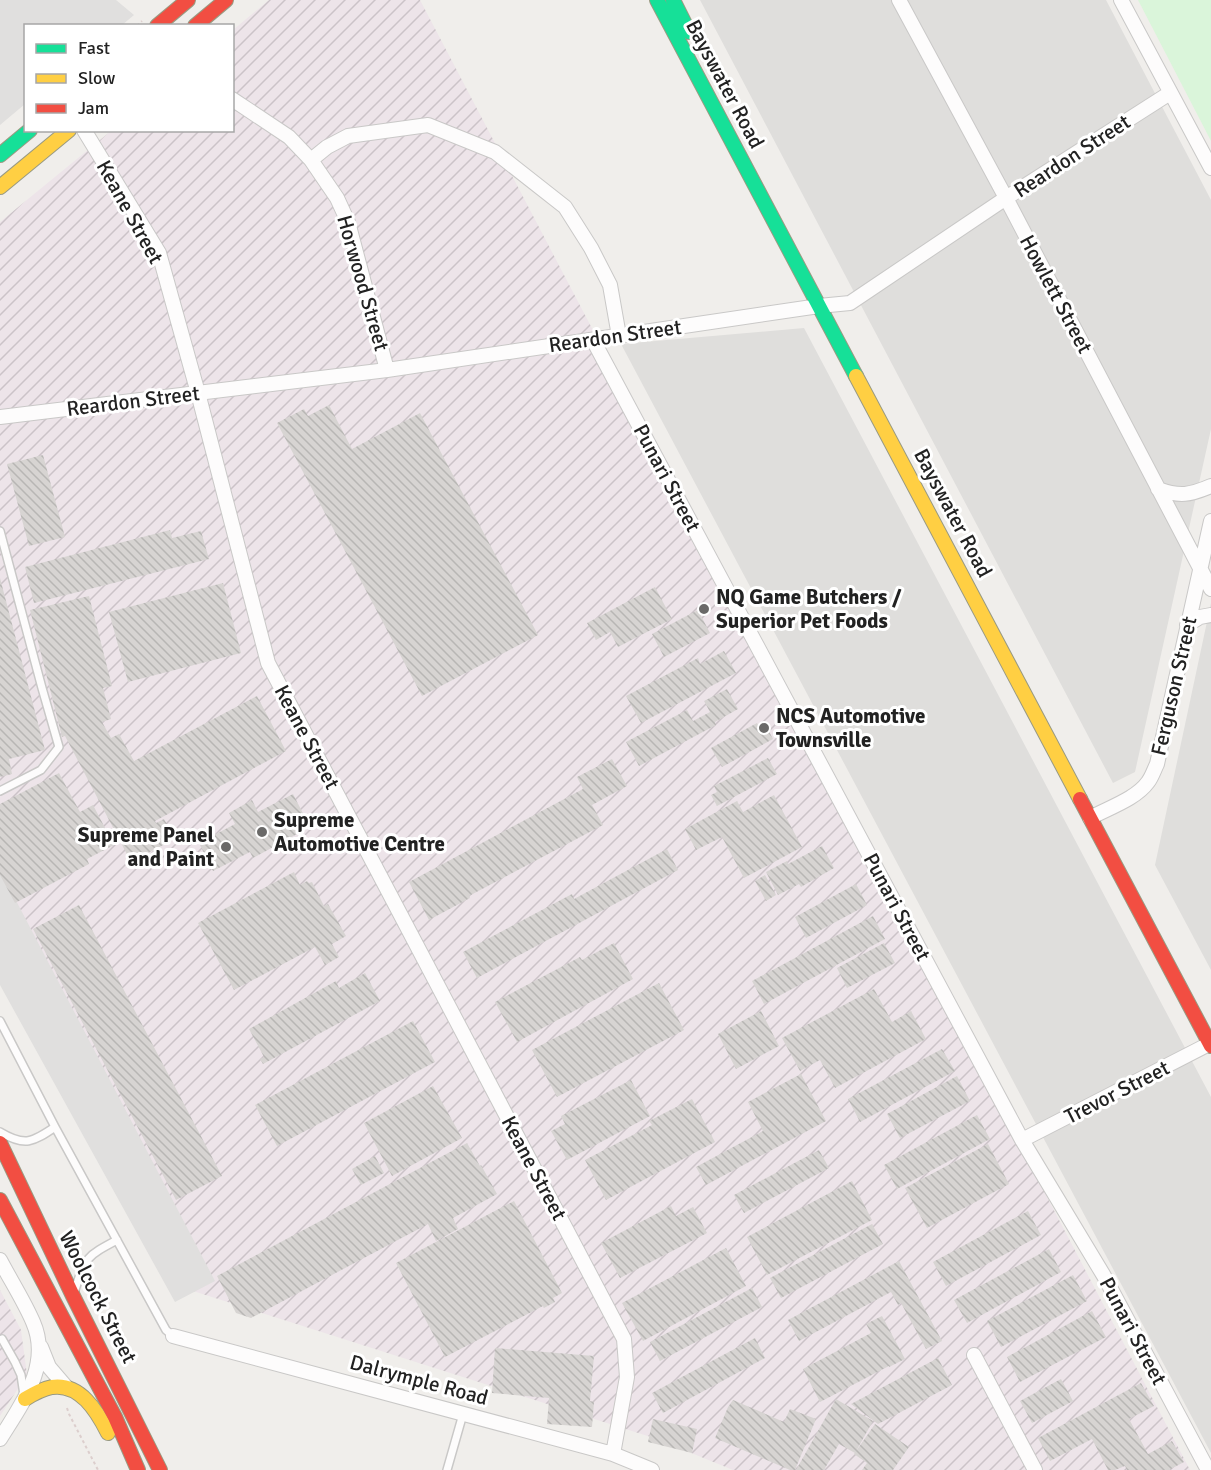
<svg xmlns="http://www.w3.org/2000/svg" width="1211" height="1470" font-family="Signika,sans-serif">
<defs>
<pattern id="industrial-furrows" width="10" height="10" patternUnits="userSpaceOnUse" patternTransform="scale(1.5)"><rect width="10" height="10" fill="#ede4e9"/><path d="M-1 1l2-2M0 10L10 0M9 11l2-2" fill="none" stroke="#cbc3c8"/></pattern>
<pattern id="building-back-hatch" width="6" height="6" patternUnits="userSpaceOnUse" patternTransform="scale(1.5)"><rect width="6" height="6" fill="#d7d4d2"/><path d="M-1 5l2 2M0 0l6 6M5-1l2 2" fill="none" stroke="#b8b6b4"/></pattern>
</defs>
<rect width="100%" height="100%" fill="#f0eeeb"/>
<!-- residential -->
<path fill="#dfdedc" d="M700,0H1106L1211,200V429L1135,772L1113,783Z
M804,328L1211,1097V1453L621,344Z
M1211,603V970L1155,865Z"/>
<!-- industrial -->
<path fill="url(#industrial-furrows)" d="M269,0H420L1190,1470H733L657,1439L193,1291L0,936V222L111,131L232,130L233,30Z
M0,1290L21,1330L27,1375L0,1416Z"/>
<!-- park -->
<path fill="#daf5da" d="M1138,0H1211V141Z"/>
<!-- parking -->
<path fill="#e0dfde" d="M0,0H116L134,15L122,25L26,26L25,104L0,125Z
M0,870L215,1281L175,1302L0,985Z"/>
<!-- building -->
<path fill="url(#building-back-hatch)" d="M329,405L352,449L420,413L538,635L422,696L277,423L304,409L308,416Z
M43,455L65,537L29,546L7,464Z
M170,530L172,538L201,531L209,559L34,603L25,567Z
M0,578L45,750L9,759L12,774L0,777Z
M223,583L241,653L128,682L109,612Z
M655,587L672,619L618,647L610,632L596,640L587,623Z
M89,596L112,686L103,688L111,719L102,722L111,738L119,734L134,761L257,696L286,751L155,821L156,823L164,819L173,835L164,839L167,843L131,862L65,736L62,737L30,610Z
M698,610L710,633L664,657L652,634Z
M724,651L736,673L641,723L626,696L698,658L700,664Z
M727,689L738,709L715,722L716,725L639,766L626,742L687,710L693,721L710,712L704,701Z
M764,722L773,739L722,767L711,748L757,723L758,725Z
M768,758L777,774L717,806L711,795L717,792L714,786Z
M612,759L627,786L592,805L603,825L469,896L470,898L429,920L409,882L583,789L577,777Z
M59,773L80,812L93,805L114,845L87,859L89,864L15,903L0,875V804Z
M293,794L310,827L253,858L250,852L213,871L199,843L235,824L229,813L252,800L258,812Z
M774,795L802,847L744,878L722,837L696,850L685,829L737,801L743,812Z
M822,846L834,868L801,887L799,884L778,895L766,872L787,861L788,864Z
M667,849L678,870L477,978L463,952L572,894L574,899Z
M294,872L300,885L307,881L309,883L312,882L324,906L328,904L346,936L332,944L339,957L325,965L315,947L234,990L198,923Z
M765,875L776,895L766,901L755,881Z
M856,884L867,905L806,938L795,917Z
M79,905L222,1176L176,1200L33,929Z
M873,916L885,939L764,1004L752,981Z
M614,943L633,979L517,1042L495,1002L580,957L582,960Z
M884,943L895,963L847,988L837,968Z
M365,973L380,1001L263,1064L260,1059L264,1057L249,1029L336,981L339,988Z
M659,983L684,1030L557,1097L532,1050Z
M874,989L892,1022L911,1011L926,1039L835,1088L820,1060L800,1071L782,1038Z
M761,1011L779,1046L736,1069L718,1034Z
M413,1021L435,1062L277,1146L255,1105Z
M942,1049L955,1071L860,1122L848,1099Z
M801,1074L826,1121L706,1185L696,1167L763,1131L748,1102Z
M957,1076L970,1101L900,1138L887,1114Z
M631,1080L650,1116L567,1160L551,1131L565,1124L561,1116Z
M433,1086L462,1138L392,1176L364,1123Z
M692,1099L715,1142L606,1200L585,1160L652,1125L649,1121Z
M977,1115L990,1139L897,1189L884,1165Z
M467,1143L480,1166L481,1165L497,1194L453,1218L458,1229L436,1241L428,1224L251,1318L236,1313L217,1276Z
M988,1144L1009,1184L927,1228L905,1188Z
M819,1150L829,1168L744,1213L734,1195Z
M375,1156L384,1173L361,1185L352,1169Z
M852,1181L872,1220L767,1275L747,1237Z
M514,1201L562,1293L553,1298L555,1302L544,1308L543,1306L445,1357L396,1263Z
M671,1206L676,1216L693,1207L707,1233L620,1278L601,1243Z
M1028,1211L1041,1235L946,1286L933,1262Z
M872,1224L883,1244L781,1298L770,1278Z
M726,1248L746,1286L643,1341L622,1303Z
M1049,1249L1061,1272L967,1323L954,1300Z
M899,1261L942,1341L926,1349L901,1303L898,1305L891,1292L799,1341L788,1320Z
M1073,1275L1087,1301L1001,1347L987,1321Z
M752,1288L762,1307L660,1361L650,1342Z
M1092,1311L1106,1337L1020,1382L1007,1357Z
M882,1316L905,1359L889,1367V1366L820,1402L803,1369L871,1333L866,1324Z
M755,1338L765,1358L663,1413L652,1393Z
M495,1348L594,1356L590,1401L594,1402L592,1427L547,1424L549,1398L492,1393Z
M938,1358L952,1385L878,1424L851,1404Z
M1061,1379L1073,1401L1032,1423L1020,1401Z
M1141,1383L1154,1406L1129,1419L1148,1454L1172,1441L1184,1462L1169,1470H1127L1125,1466L1115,1470H1108L1092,1439L1050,1461L1038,1438Z
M836,1399L873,1421L855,1453L839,1444L824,1470H796Z
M733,1400L784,1422L790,1409L816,1419L795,1470H790L715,1438L728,1407Z
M653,1419L697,1429L692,1453L648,1442Z
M875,1424L909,1447L893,1470H862L867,1463L854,1454Z"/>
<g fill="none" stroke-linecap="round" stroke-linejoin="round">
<!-- lane casing -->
<g stroke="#c9c8c7" stroke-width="10">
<path id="lane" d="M0,531L42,688L59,747L41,770L0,791
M0,1021L55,1127L166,1330L173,1336
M0,1132C25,1147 33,1142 55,1127
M75,1290C85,1257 87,1256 117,1240
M2,1339L15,1362L21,1375L24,1395
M447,1470L463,1414"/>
</g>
<!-- street casing -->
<g stroke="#c9c8c7" stroke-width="16">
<path id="street" d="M899,0L1006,198L1211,589
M1121,0L1211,168
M232,99L289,137L311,160L337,198L348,222L387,370
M84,130L159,253L198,393L268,663L624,1339L627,1377L613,1454
M311,160L327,147L348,136L428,125L495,152L565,207L591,248L610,285L619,336
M593,340L1022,1140L1104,1276L1208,1470
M0,417L387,370L819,306L850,303L1006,198L1170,93
M1158,489C1180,497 1190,495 1211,486
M1187,625L1200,617L1211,615
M1090,818C1108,808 1136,799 1148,782C1152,777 1154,770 1157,764L1211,521
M1022,1140L1211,1043
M0,1260C11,1281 24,1301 33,1322C52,1365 21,1405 0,1439
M173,1336L613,1454L652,1470
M41,1347L49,1367L67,1388
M974,1355L1035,1470"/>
</g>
<!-- fast casing -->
<g stroke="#999a82" stroke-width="16">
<path id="fast" d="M657,0L856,376
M673,0L689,32
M0,155L30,130"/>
</g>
<!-- slow casing -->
<g stroke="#999a82" stroke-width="16">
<path id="slow" d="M0,187L69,130
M856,376L1080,799
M25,1399C33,1394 42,1389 52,1387C80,1383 97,1411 108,1433"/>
</g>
<!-- jam casing -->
<g stroke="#999a82" stroke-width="16">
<path id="jam" d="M157,26L188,0
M195,26L226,0
M1080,799L1211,1046
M0,1143L73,1296L160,1470
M0,1200L115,1417L138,1470"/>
</g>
<!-- path -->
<path stroke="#dccecd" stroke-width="2" stroke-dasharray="3 3" stroke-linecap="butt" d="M137,26L142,21
M67,1408L69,1414L98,1470"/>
<!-- lane -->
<use href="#lane" stroke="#fdfcfc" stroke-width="7"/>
<!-- street -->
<use href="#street" stroke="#fdfcfc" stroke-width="14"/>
<!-- fast -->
<use href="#fast" stroke="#16e098" stroke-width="14"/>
<!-- slow -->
<use href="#slow" stroke="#ffcf43" stroke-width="14"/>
<!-- jam -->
<use href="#jam" stroke="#f24e42" stroke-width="14"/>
</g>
<!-- markers -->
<g fill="#6a6968" stroke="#fff" stroke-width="2">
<circle cx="704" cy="609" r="6"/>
<circle cx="764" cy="728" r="6"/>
<circle cx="262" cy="832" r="6"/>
<circle cx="226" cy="847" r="6"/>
</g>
<g text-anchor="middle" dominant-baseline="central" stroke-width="6" stroke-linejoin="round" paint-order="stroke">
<!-- street labels -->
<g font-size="21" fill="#222" stroke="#fff">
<text transform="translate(725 84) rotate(62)">Bayswater Road</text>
<text transform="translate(1072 156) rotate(-33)">Reardon Street</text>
<text transform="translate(130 212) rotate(61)">Keane Street</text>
<text transform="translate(363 283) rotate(74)">Horwood Street</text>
<text transform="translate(1056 294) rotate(62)">Howlett Street</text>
<text transform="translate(615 336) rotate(-8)">Reardon Street</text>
<text transform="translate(133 401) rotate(-7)">Reardon Street</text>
<text transform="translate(667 478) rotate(62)">Punari Street</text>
<text transform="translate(953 513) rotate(62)">Bayswater Road</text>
<text transform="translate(1174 686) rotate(-77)">Ferguson Street</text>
<text transform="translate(307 737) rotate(62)">Keane Street</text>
<text transform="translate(897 907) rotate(62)">Punari Street</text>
<text transform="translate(1117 1092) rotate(-27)">Trevor Street</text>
<text transform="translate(534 1168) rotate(62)">Keane Street</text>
<text transform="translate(98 1297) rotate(63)">Woolcock Street</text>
<text transform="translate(1133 1331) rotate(62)">Punari Street</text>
<text transform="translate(419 1380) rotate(15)">Dalrymple Road</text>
</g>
<!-- poi labels -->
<g font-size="21" font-weight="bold" fill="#222" stroke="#fff" text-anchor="start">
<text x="716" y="597">NQ Game Butchers /<tspan x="716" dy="24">Superior Pet Foods</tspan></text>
<text x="776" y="716">NCS Automotive<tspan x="776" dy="24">Townsville</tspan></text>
<text x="274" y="820">Supreme<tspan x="274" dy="24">Automotive Centre</tspan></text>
<text x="214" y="835" text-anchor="end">Supreme Panel<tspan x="214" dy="24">and Paint</tspan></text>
</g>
</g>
<!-- legend -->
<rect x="24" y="24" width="210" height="108" fill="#ffffff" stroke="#a7a7a7" stroke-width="1.5"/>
<rect x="36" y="44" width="30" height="9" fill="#16e098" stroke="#a7a7a7" stroke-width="1.5"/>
<text x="78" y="54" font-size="18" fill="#222222">Fast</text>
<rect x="36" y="74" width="30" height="9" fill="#ffcf43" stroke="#a7a7a7" stroke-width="1.5"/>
<text x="78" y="84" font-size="18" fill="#222222">Slow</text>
<rect x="36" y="104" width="30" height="9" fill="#f24e42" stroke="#a7a7a7" stroke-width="1.5"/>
<text x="78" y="114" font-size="18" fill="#222222">Jam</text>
</svg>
